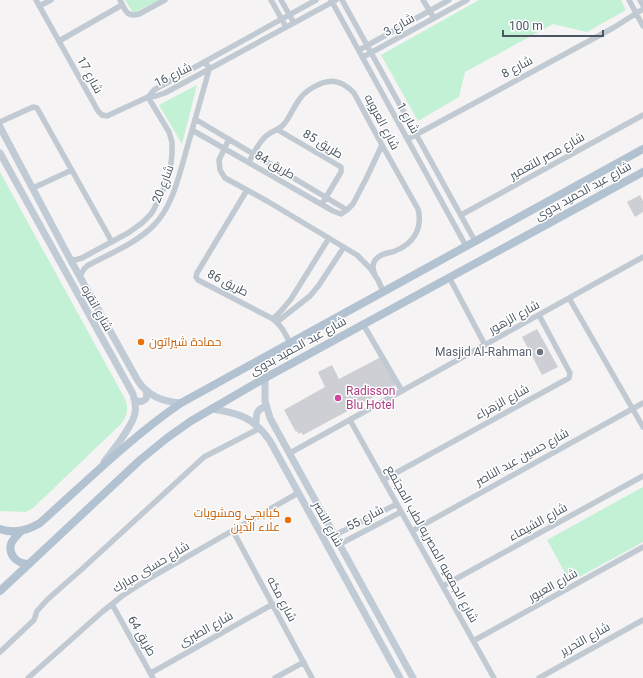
<svg xmlns="http://www.w3.org/2000/svg" width="643" height="678" font-family="Roboto,Cairo,sans-serif">
<rect width="100%" height="100%" fill="#f5f3f3"/>
<!-- green -->
<path fill="#c3f1d5" d="M125,0H160L133,13Z
M479,0H621L626,10L587,32L553,24L465,72L459,97L418,121L381,55Z
M197,85L182,144L159,105Z
M0,172L124,397C129,407 128,415 121,424L33,508L26,512L0,511Z
M643,487V542L570,582L547,540Z"/>
<!-- building -->
<path fill="#cdcfd5" d="M640,195L643,201V212L635,217L627,202Z
M537,329L558,367L542,375L522,337Z
M381,357L396,385L303,435L301,432L299,434L297,431L296,432L284,410L325,387L318,372L332,365L339,379Z"/>
<g fill="none" stroke-linecap="round" stroke-linejoin="round">
<!-- street -->
<path stroke="#c1cad2" stroke-width="5.5" d="M36,0L98,111L102,115L107,116L148,97L154,90L161,86L316,0
M120,0C125,9 126,18 139,14L165,0
M271,0L286,27
M281,0L294,23
M331,0L466,246
M342,0L475,241
M423,0L434,18
M629,0L643,26
M640,0L643,5
M39,6L51,0
M59,41L122,5
M359,50L449,0
M363,57L467,0
M148,97L156,96L165,93L336,0
M195,119L347,210
M0,122L33,107L37,108L112,242
M192,130L333,211L341,214L347,210L353,204L367,177L382,145
M278,130L341,167V172L322,204
M229,139L219,160L220,170L225,178L267,201L357,255L370,268L378,280L383,291
M408,139L613,28L643,9
M249,162C253,154 259,142 266,136C272,131 279,130 284,124C290,117 293,108 299,100C302,95 307,91 312,88C329,78 341,79 354,93L382,145L418,209C423,229 413,244 395,251C390,253 384,253 380,256C372,260 372,268 375,275
M33,188L72,170
M247,190L197,273L196,277L198,280L273,319C281,325 285,333 290,343
M461,215L643,115
M70,259L75,260L82,258L128,233L142,223L151,214L154,209L164,188L169,175L171,163L172,154V142L169,132L148,97
M80,276L84,269L87,266C109,254 137,243 154,225C172,207 178,179 185,155C193,127 201,98 209,70L208,66L204,62
M449,277L485,345
M569,298L643,427
M273,319L281,311L291,299L329,238
M277,322L310,296L319,285L344,247
M363,324L402,391
M350,420L494,678
M290,453L643,257
M383,480L569,378L570,373L539,315
M233,531L312,678
M412,531L643,403
M335,535L397,504
M340,544L401,512
M443,586L643,476
M112,604L153,678
M473,641L643,547
M0,652L34,620L37,611L48,599L82,569L204,457L260,428
M151,673L273,604
M28,678L102,612L122,596L150,578L298,493
M275,678L304,662
M539,678L643,620"/>
<!-- secondary -->
<path stroke="#c1cbd6" stroke-width="7" d="M0,127L70,259L138,381C148,396 163,402 181,403
M0,153L133,394C135,400 136,407 135,413C133,426 113,450 104,462
M265,378V401L270,418L413,678
M134,399C142,405 149,399 146,391
M212,409C239,413 253,417 270,441L400,678
M256,424C256,416 256,408 266,407"/>
<!-- primary -->
<path stroke="#b3c2d1" stroke-width="8" d="M0,529C14,534 27,531 40,523C86,482 130,438 181,403L643,149
M21,531C18,535 13,538 11,544C8,556 18,564 29,564
M0,591L140,460L167,438L191,421L265,378L643,172"/>
</g>
<!-- markers -->
<g fill="#e8710a" stroke="#fff" stroke-width="1.5">
<circle cx="141" cy="342" r="4"/>
<circle cx="288" cy="520" r="4"/>
</g>
<circle fill="#6b7280" stroke="#fff" stroke-width="1.5" cx="540" cy="352" r="4"/>
<circle fill="#d1479c" stroke="#fff" stroke-width="1.5" cx="338" cy="398" r="4"/>
<g text-anchor="middle" dominant-baseline="central" stroke-width="3" stroke-linejoin="round" paint-order="stroke">
<!-- street labels -->
<g font-size="12" fill="#4a5661" stroke="#fff">
<text transform="translate(399 25) rotate(-29)">شارع 3</text>
<text transform="translate(517 67) rotate(-28)">شارع 8</text>
<text transform="translate(90 75) rotate(61)">شارع 17</text>
<text transform="translate(173 75) rotate(-26)">شارع 16</text>
<text transform="translate(408 118) rotate(61)">شارع 1</text>
<text transform="translate(382 122) rotate(62)">شارع العروبه</text>
<text transform="translate(323 144) rotate(31)">طريق 85</text>
<text transform="translate(547 156) rotate(-29)">شارع مصر للتعمير</text>
<text transform="translate(275 165) rotate(30)">طريق 84</text>
<text transform="translate(163 184) rotate(-69)">شارع 20</text>
<text transform="translate(583 191) rotate(-29)">شارع عبد الحميد بدوى</text>
<text transform="translate(228 283) rotate(27)">طريق 86</text>
<text transform="translate(97 308) rotate(61)">شارع انقره</text>
<text transform="translate(514 317) rotate(-29)">شارع الزهور</text>
<text transform="translate(298 346) rotate(-29)">شارع عبد الحميد بدوى</text>
<text transform="translate(502 402) rotate(-29)">شارع الزهراء</text>
<text transform="translate(522 457) rotate(-29)">شارع حسين عبد الناصر</text>
<text transform="translate(365 518) rotate(-28)">شارع 55</text>
<text transform="translate(538 522) rotate(-29)">شارع الشيماء</text>
<text transform="translate(328 524) rotate(61)">شارع النصر</text>
<text transform="translate(432 544) rotate(61)">شارع الجمعيه المصريه لطب المجتمع</text>
<text transform="translate(151 567) rotate(-31)">شارع حسنى مبارك</text>
<text transform="translate(553 585) rotate(-29)">شارع العبور</text>
<text transform="translate(282 599) rotate(62)">شارع مكه</text>
<text transform="translate(206 629) rotate(-29)">شارع الطبرى</text>
<text transform="translate(142 636) rotate(60)">طريق 64</text>
<text transform="translate(585 639) rotate(-29)">شارع التحرير</text>
</g>
<!-- food labels -->
<g font-size="12" fill="#c56008" stroke="#fff" text-anchor="start">
<text x="149" y="342">حمادة شيراتون</text>
<text x="280" y="513" text-anchor="end">كبابجي ومشويات<tspan x="280" dy="14">علاء الدين</tspan></text>
</g>
<!-- worship labels -->
<g font-size="12" fill="#5b616d" stroke="#fff" text-anchor="end">
<text x="532" y="352">Masjid Al-Rahman</text>
</g>
<!-- hotel labels -->
<g font-size="12" fill="#b23c85" stroke="#fff" text-anchor="start">
<text x="346" y="391">Radisson<tspan x="346" dy="14">Blu Hotel</tspan></text>
</g>
</g>
<!-- scale -->
<path d="M503 30v6h100v-6" fill="none" stroke="#4a5661" stroke-width="2"/>
<text x="509" y="30" font-size="12" fill="#4a5661" stroke="#ffffff" stroke-width="3" paint-order="stroke">100 m</text>
</svg>
